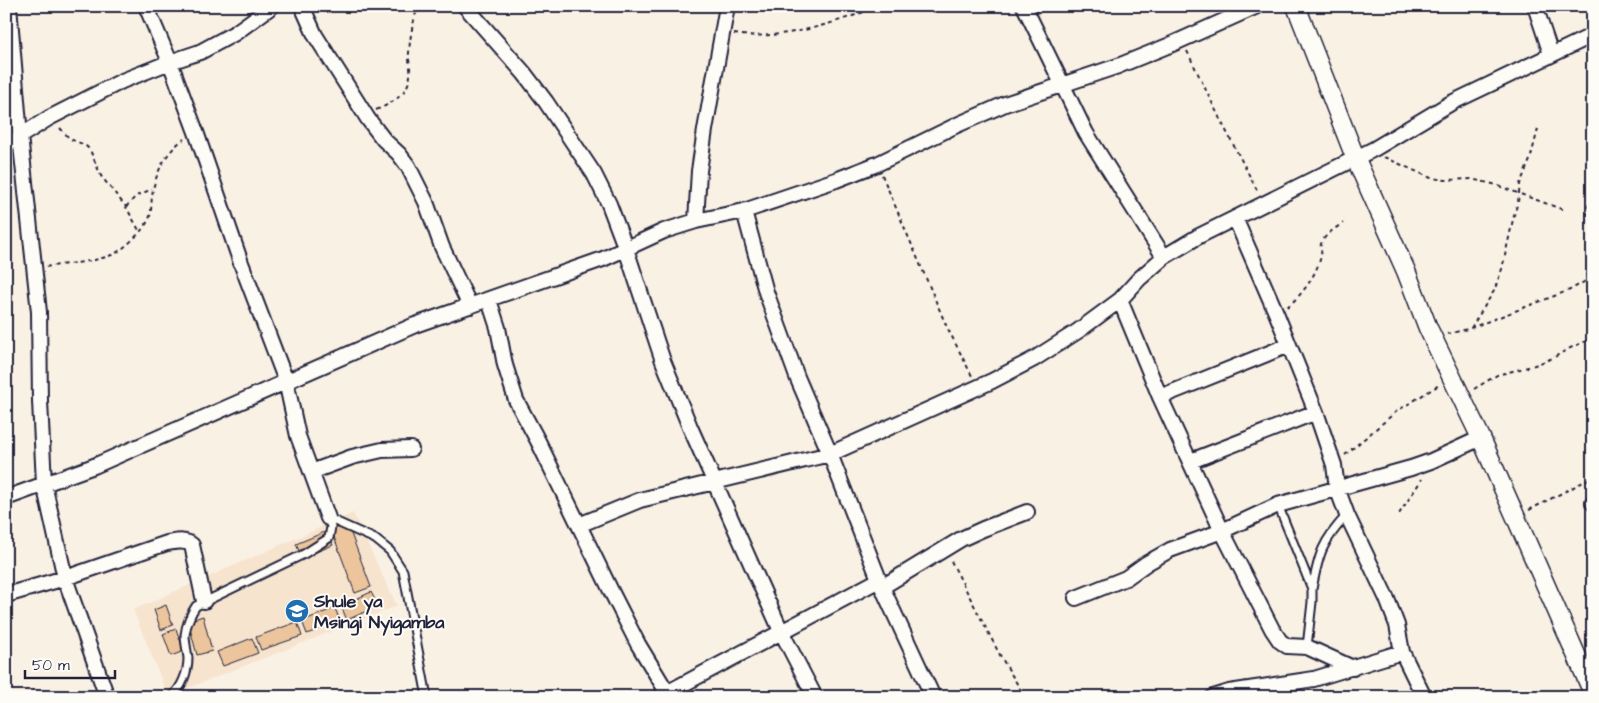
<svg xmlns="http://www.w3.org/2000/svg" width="1599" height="703" font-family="'Architects Daughter',sans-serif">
<rect width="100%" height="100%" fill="#faf1e5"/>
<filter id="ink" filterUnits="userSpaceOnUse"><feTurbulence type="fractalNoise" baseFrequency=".02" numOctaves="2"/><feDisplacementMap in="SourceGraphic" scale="10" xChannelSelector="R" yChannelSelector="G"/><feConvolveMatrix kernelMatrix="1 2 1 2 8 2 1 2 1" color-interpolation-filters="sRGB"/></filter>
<g filter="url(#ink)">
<!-- built -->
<path fill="#f6e4cf" d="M353,513L397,606L168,696L133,610Z"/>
<!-- building -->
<path fill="#edc59d" stroke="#22223b" d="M347,523L371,587L355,593L331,529Z
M327,531L333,545L302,558L296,544Z
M371,592L378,606L347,620L341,606Z
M166,605L173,625L161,630L154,610Z
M335,608L340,621L307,634L302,621Z
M203,616L212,651L197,655L188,621Z
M297,622L302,636L261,650L256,637Z
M176,629L184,651L171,656L163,634Z
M252,638L258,653L223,666L217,652Z"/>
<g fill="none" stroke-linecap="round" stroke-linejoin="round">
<!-- service casing -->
<g stroke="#22223b" stroke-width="11">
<path id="service" d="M1278,505L1312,589V602L1307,647
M328,518L375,539L390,551L403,571L427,697
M1312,589C1319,553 1322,542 1347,515
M171,697C182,688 188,672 188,658C187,650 185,642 185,635C186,625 191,613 196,606L304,554L329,538L331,527L328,518"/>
</g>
<!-- minor casing -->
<g stroke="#22223b" stroke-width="18">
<path id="minor" d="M9,6L20,136L39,312L40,401L44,484L65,578L107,697
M146,6L170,62L196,132L241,263L286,381L298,436L328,518
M302,6L315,35L368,119L384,140L399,154L408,166L426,202L442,247L470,306
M465,6L524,73L546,102L594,174L609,204L626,249L663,361L690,427L781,631L815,697
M1024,6L1086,133L1164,257
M1535,6L1551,54
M6,145L49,118L122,81L170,62L200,52L235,33L272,6
M744,211L766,292L797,377L830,454L882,587L933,697
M1235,218L1277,315L1316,412L1334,465L1337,488L1347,515L1387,599L1397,625L1402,652
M696,221L699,171L705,130L727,6
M489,300L498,328L505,365L516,400L538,441L612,593L638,644L670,697
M1120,300L1160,397L1222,531L1272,629L1280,641L1287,646L1307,647L1353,668
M1160,397L1289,345
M1191,461L1316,412
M311,472L352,457L382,450L411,449
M6,498L94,466L415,325L603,259L664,231L696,221L744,211L836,180L877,164L957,125L1005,104L1118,66L1170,45L1257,6
M1593,502V503
M579,525L640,500L830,454L992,381L1034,359L1078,331L1120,300L1139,279L1164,257L1199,236L1374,149L1451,103L1593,35
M882,587L961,539L983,529L1027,512
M6,595L65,578L167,543C175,542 185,539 192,545L204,601
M1076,598L1126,578L1147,563L1170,550L1222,531L1278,505L1411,468L1431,461L1481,438
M661,696L879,580
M1213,697L1229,692L1314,679L1402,652L1424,697"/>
</g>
<!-- tertiary casing -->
<g stroke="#22223b" stroke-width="21">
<path id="tertiary" d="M1296,6L1355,157L1406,271L1428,328L1481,438L1593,693"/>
</g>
<!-- path -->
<path stroke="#22223b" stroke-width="2" stroke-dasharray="4 4" stroke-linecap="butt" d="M734,34C783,41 835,23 880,6
M1187,51L1221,121L1258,192
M376,110C396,102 412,91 410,68C410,63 408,58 409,53C410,36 413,22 418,6
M60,128L70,139L85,145L90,150L101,176L126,207L140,232
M1384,157L1431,178L1446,180L1471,179L1493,184L1564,210
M882,175L946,325L972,376
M126,207L136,196L152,189
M1587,224V208L1593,192
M46,267C68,263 93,263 114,254C124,249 147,228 150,216C152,208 151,198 153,190C157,170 167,151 184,139
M1287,307C1302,295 1316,276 1321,256C1322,252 1320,248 1321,244C1324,235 1336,228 1343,223
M1471,328L1494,291L1502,269L1514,215L1518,202L1520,184L1530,160L1538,129
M1447,334L1468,329L1570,290L1584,282L1593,264
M1474,389L1497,375L1532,366L1553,358L1568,349L1593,338
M1345,455L1397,411L1439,385
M1529,510L1593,477
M1399,514L1422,479
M951,561L1001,657L1025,697
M1361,693L1370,697"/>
<!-- service -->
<use href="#service" stroke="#fdfcf7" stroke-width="7"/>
<!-- minor -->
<use href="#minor" stroke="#fdfcf7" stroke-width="14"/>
<!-- tertiary -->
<use href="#tertiary" stroke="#fdfcf7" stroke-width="18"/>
</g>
</g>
<!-- icons -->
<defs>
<g id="school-disc" transform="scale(1.25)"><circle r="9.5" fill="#1f6fb2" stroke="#fdfcf7"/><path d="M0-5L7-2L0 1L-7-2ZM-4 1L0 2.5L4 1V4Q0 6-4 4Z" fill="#fff"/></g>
</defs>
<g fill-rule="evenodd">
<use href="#school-disc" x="297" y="611"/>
</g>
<g text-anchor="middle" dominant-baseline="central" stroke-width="4" stroke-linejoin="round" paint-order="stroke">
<!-- poi labels -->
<g font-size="18" font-weight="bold" fill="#22223b" stroke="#fdfcf7" text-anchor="start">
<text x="314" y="601">Shule ya<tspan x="314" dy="21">Msingi Nyigamba</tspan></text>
</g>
</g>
<!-- margin -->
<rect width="1599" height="703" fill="none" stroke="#fdfcf7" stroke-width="25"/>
<rect x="12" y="12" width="1574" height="678" fill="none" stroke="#22223b" stroke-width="2" filter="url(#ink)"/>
<!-- scale -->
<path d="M25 670v8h90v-8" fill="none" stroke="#22223b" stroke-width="2.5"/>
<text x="32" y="670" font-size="15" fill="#22223b" stroke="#fdfcf7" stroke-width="4" paint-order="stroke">50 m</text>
</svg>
